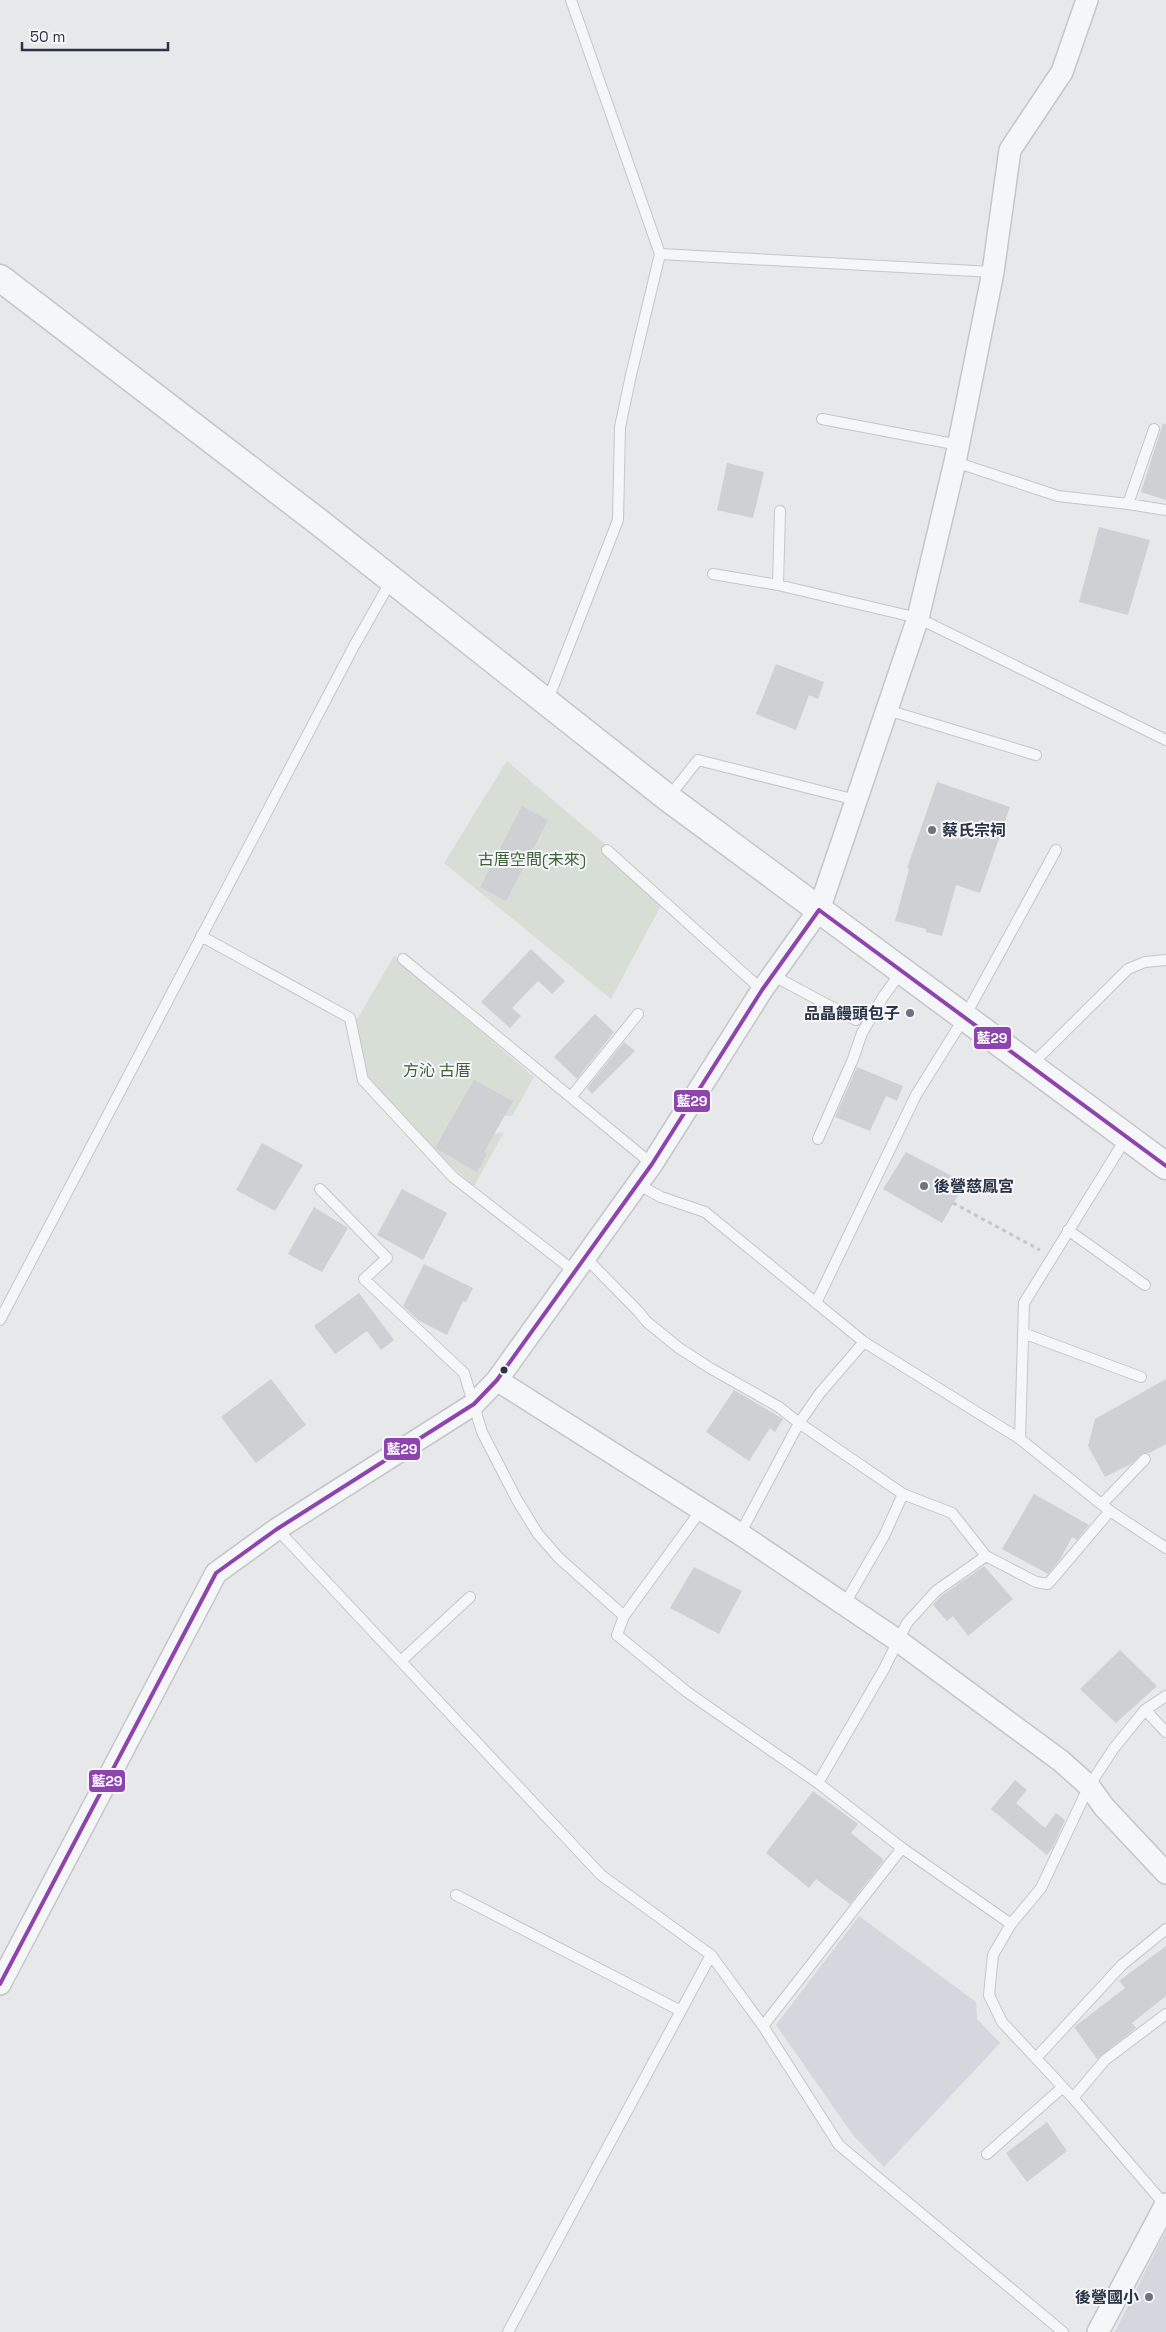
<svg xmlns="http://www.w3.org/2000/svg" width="1166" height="2332" font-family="'Space Grotesk','Noto Sans TC',sans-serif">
<rect width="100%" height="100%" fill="#e6e8ea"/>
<!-- built -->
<path fill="#d4d7dd" d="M859,1916L976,2002L977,2019L1000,2043L884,2167L853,2135L776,2025Z
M1166,2231V2332H1115L1150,2262Z"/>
<!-- green -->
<path fill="#d6ded6" d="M507,761L666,896L611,999L444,863Z
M394,956L534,1077L512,1116H504L485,1105L494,1134L504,1132L474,1186C446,1161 378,1104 366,1071C361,1055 359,1037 356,1021Z"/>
<!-- building -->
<path fill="#ced0d3" d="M1163,423L1166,424V500L1141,492Z
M727,463L764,472L753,518L717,510Z
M1099,527L1150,540L1128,615L1079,602Z
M776,664L824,682L818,699L809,695L796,730L756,714Z
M937,782L1010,807L980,893L956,885L942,936L926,932V929L895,921L909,869L907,868Z
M522,806L548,820L506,901L480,887Z
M531,949L565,981L552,994L538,981L512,1008L521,1016L510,1028L481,1002Z
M595,1014L614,1032L577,1079L554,1057Z
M624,1042L635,1051L592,1094L587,1088Z
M857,1067L903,1086L897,1101L886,1096L870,1131L835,1117Z
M474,1080L513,1101L484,1152L487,1154L477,1172L435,1148Z
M262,1143L303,1165L275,1211L236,1190Z
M906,1152L965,1183L942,1223L883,1189Z
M402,1189L447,1213L423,1260L377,1235Z
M314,1207L348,1228L322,1272L288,1254Z
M424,1264L473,1288L466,1302L463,1301L447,1335L418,1320L403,1306Z
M359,1293L394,1340L381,1350L367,1331L335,1354L314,1326Z
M271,1379L306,1425L256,1463L221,1417Z
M1166,1379V1444L1149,1453H1143L1131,1464L1105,1477L1088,1446L1095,1419Z
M734,1390L783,1419L775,1432L770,1428L749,1461L706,1432Z
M1034,1494L1089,1525L1077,1540L1072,1537L1061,1558L1048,1574L1002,1549Z
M984,1566L1013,1599L968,1636L953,1616L947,1621L933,1605L941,1596Z
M694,1567L742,1591L719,1634L670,1608Z
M1120,1650L1157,1686L1116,1723L1080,1689Z
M1015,1780L1027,1790L1016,1803L1045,1828L1056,1813L1065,1820L1053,1847L1047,1855L991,1809Z
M813,1791L858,1824L851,1833L884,1860L850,1904L816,1879L809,1888L766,1853Z
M1166,1946V1996L1132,2023L1136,2028L1097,2059L1074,2027L1125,1988L1119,1981Z
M1047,2122L1067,2151L1027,2182L1006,2153Z"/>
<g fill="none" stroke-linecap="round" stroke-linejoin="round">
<!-- service casing -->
<g stroke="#c4c6c8" stroke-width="12">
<path id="service" d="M571,0L660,254
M822,419L959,445
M955,462L1058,496L1128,504L1166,510
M1128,504L1154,429
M713,574L778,585L918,618L1166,740
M778,585L780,511
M547,702L618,520L620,427L631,375L660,254L993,272
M887,710L1036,755
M668,798L698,760L856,800
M607,850L762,990
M201,936L350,1018L363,1080L453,1177L574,1271
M403,959L652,1164
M772,975L856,1020
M1031,1065L1128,969L1145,962L1166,960
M571,1097L638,1014
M818,1139L853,1059L862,1033L883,997L901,972
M637,1184L661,1197L705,1212L864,1342L1020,1439L1110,1511L1166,1548
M320,1189L387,1258L364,1279L464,1373L482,1432L517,1500L538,1534L559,1558L624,1616L617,1635L687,1692L818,1783L902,1848L1011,1924
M1068,1230L1145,1285
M585,1257L637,1310L647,1322L679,1348L710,1368L779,1407L799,1423L903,1494L952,1513L986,1556L1036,1582L1048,1584L1110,1511
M816,1303L916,1095L964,1018L1056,850
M0,1320L354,646L391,581
M1023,1333L1141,1377
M1020,1439L1024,1303L1126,1138
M1102,1504L1145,1459
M277,1529L601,1875L711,1955L763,2026L839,2145L1063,2332
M740,1534L799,1423L820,1393L864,1342
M844,1605L884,1536L903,1494
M624,1616L701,1510
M401,1661L470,1597
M1145,1710L1166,1732
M818,1783L884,1669L907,1623L936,1591L986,1556
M456,1895L681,2011
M763,2026L902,1848
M1036,2058L1122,1965L1166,1929
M1073,2098L1105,2060L1166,2014
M987,2154L1063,2087
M1165,2205L1073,2098L1002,2022L989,1995L993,1955L1011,1924L1041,1888L1089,1786L1114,1748L1145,1710L1166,1696
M508,2332L711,1955"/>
</g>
<!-- minor casing -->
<g stroke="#c4c6c8" stroke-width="24">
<path id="minor" d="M497,1380L740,1534L897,1640L1061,1761L1089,1786L1104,1807L1166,1873
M0,1984L216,1573L277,1529L474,1404L497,1380L652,1164L762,990L819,910L918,618L955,462L993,272L1010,150L1062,72L1087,0
M1098,2332L1166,2204"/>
</g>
<!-- tertiary casing -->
<g stroke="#c4c6c8" stroke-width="29">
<path id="tertiary" d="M0,278L320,523L668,798L1166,1166"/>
</g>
<!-- path -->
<path stroke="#c5c6ca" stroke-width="3" stroke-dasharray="4 4" stroke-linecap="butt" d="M953,1203L1040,1250"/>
<!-- service -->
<use href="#service" stroke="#f5f6f7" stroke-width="10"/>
<!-- minor -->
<use href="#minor" stroke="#f5f6f7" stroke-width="21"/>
<!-- tertiary -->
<use href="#tertiary" stroke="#f5f6f7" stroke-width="26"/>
<!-- bus-1 casing -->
<g stroke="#f4f6f9" stroke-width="8">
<path id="bus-1" d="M819,910L1166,1166
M0,1984L216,1573L277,1529L474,1404L497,1380L652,1164L762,990L819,910"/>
</g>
<!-- bus-1 -->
<use href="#bus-1" stroke="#8e44ad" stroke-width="4"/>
</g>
<!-- markers -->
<g fill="#6c737f" stroke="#f4f6f9" stroke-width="2">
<circle cx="932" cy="830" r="5"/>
<circle cx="910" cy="1013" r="5"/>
<circle cx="924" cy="1186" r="5"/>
<circle cx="1149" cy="2297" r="5"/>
</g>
<circle fill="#2b3445" stroke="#f4f6f9" stroke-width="2" cx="504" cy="1370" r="4.5"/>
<g text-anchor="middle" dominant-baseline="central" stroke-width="4" stroke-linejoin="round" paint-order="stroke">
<!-- poi labels -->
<g font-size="16" font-weight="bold" fill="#2b3445" stroke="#f4f6f9" text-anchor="start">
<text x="942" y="830">蔡氏宗祠</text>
<text x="900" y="1013" text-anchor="end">品晶饅頭包子</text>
<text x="934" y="1186">後營慈鳳宮</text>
<text x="1139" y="2297" text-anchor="end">後營國小</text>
</g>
<!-- park labels -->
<g font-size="16" fill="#3f6138" stroke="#f4f6f9">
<text x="532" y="859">古厝空間(未來)</text>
<text x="437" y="1070">方沁 古厝</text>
</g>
</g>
<g stroke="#f4f6f9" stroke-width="2">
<rect x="973" y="1026" width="39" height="24" rx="5" fill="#8e44ad"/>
<rect x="673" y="1089" width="38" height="24" rx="5" fill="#8e44ad"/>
<rect x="383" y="1437" width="38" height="24" rx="5" fill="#8e44ad"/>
<rect x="88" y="1769" width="38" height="24" rx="5" fill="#8e44ad"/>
</g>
<g font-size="14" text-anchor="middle" font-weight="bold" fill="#fff">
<text x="992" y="1043">藍29</text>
<text x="692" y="1106">藍29</text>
<text x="402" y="1454">藍29</text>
<text x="107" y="1786">藍29</text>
</g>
<!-- scale -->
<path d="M22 42v8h146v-8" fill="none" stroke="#2b3445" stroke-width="2.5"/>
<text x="30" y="42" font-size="15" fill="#2b3445" stroke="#f4f6f9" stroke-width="4" paint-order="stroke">50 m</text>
</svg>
